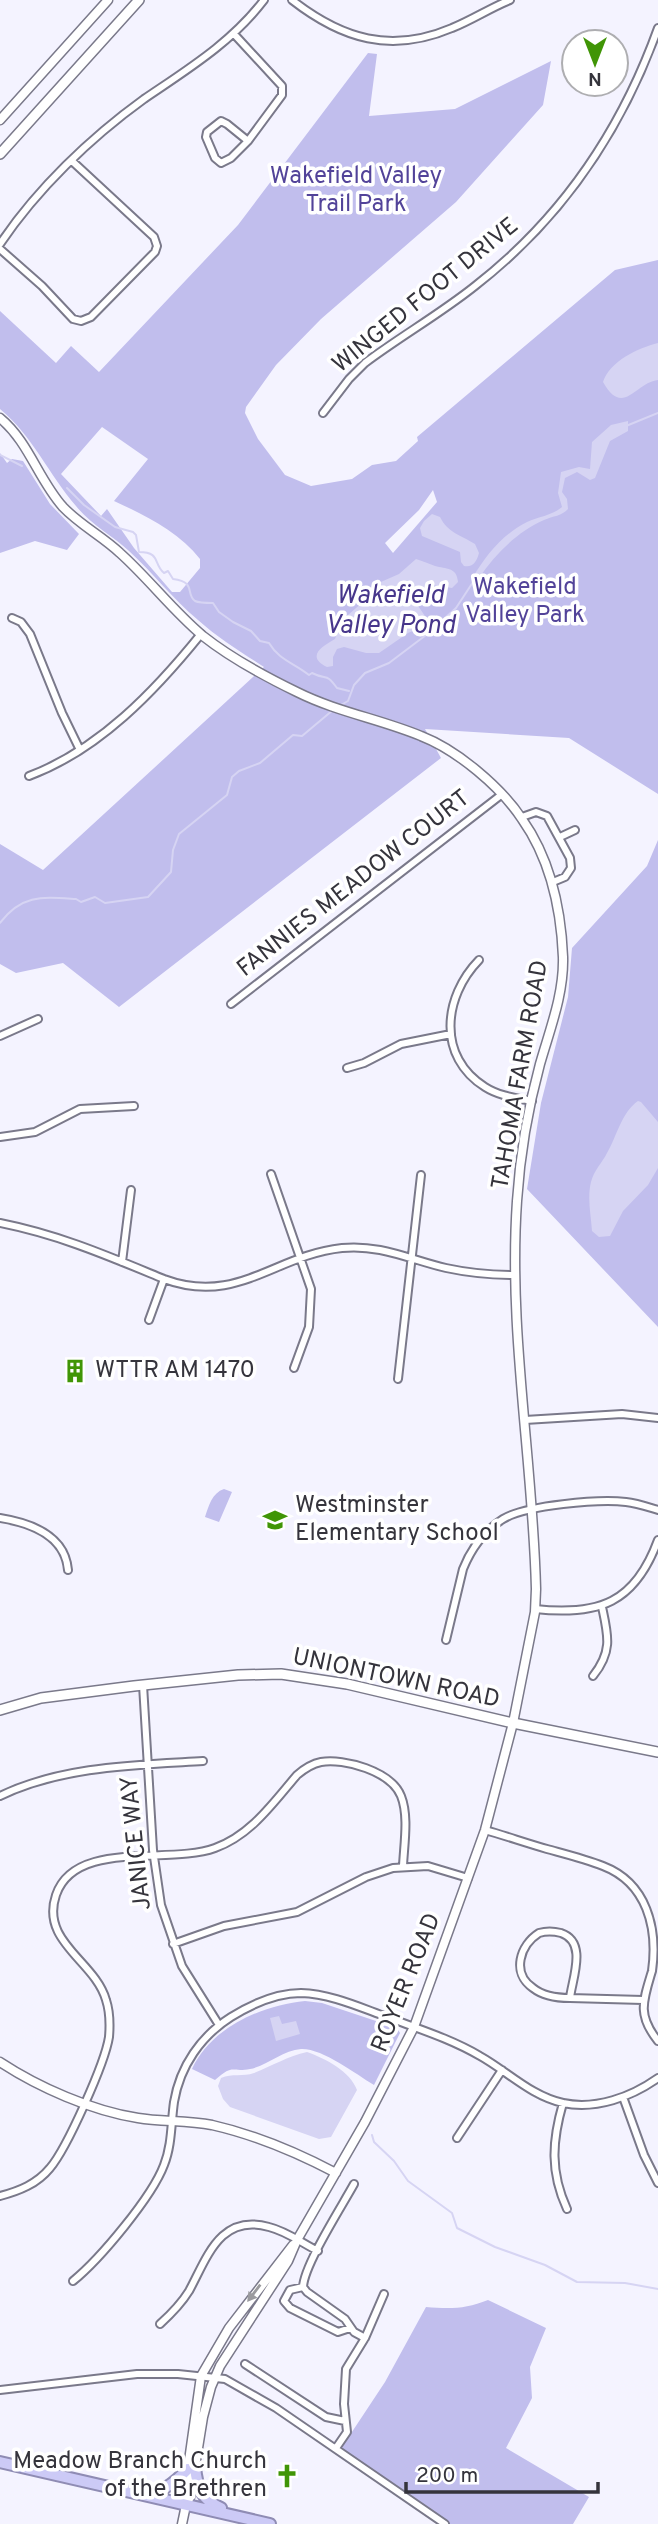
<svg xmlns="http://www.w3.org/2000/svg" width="658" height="2524" font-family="Overpass,sans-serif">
<rect width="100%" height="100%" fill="#f4f3ff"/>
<!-- green -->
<path fill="#c1beed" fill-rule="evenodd" d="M368,53L377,54L369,116L455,109L551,61L543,105L456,202L321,319L276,365L246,407L245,413L258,439L285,475L311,486L352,479L372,465L396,461L418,441L417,437L615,270L658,260V794L569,738L425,729L441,758L119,1007L63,963L16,973L0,964V844L43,870L264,667C241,652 218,638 198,620C173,599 153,573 129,551C113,536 90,524 76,506C49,475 33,436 0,409V311L56,363L71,346L99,372L238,225ZM102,427L148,459L114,501C145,515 179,532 200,559V568L180,592H172L134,548L107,509L101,516L61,474ZM433,490L437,502L393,553L385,543L419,510Z
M0,453L7,463L12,459L23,461L50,504L79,534L67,550L35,541L0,553Z
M658,840V1327L527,1189L541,1103L568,997L572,948L647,866Z
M224,1489L232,1492L219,1522L205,1517C209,1505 212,1493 224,1489Z
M305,2001L322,2003L397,2028L400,2033L374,2085C356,2074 322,2048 301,2049C283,2050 267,2066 250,2069C230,2073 235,2063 215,2080L192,2069C211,2027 263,2005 305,2001Z
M488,2300L546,2328L530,2367L532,2398L506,2448L589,2497L573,2524H447L340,2450L385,2382L426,2307C450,2309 466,2309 488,2300Z"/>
<!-- water -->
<path fill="#d6d4f3" d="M658,343V380C636,382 623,418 603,382C610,361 638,348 658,343Z
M628,421V431L610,441L595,478L590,480L577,472L565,478L562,492L567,499L568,509C562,516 553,516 544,520C517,532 495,554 479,578L473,577C487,554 502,535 527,522C538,517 553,515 562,507L558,493L561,472L579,467L590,469L592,442L611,425Z
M432,514L440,517C448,533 461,535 475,544L479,553C477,561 473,568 464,566L461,562L460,552L422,536L420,528L424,521Z
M416,559C423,561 429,564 435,566C446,569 457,567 458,582L452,588L431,585L416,596V603L425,616L422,627L408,633L379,653H366L344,647L337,649L333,657V666L327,667C305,656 323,646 335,639L341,623L340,618L348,615L363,602L374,585L399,574Z
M638,1101L641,1102L658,1122V1168L648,1185L623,1211L610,1236L599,1237L592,1231C591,1215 587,1198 591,1182C594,1170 602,1163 607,1153C617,1136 621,1113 638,1101Z
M279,2016L282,2024L296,2021L300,2034L276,2041L270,2018Z
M307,2052C326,2059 350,2071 357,2090L331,2137L319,2139L230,2107L223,2099L218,2086L221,2078C232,2073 243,2077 254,2073C272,2066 288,2056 307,2052Z"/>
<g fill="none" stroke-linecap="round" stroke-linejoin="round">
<!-- stream -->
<path stroke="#d6d4f3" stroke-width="2" d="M626,426L658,413
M0,455L22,466
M67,488L84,505L115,527L133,532L136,535L139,552C161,552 153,564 164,573L168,571L173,579C197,582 185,594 195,601C199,603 209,603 213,603L219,612L233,622L251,631L260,641L269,643C279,660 294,663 309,675L312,673C328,681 325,672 337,688L349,691
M341,705L348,701L354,685L365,673L389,663L430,632L456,608L477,576
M0,923C22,894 43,897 76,899L81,902L95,897L105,903L148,897L171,872L173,850L179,834L227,795L232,777L239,771L260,763L293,735L302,736L333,710
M372,2135L374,2142L394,2161L408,2181L452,2213L457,2228L495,2247L545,2265L577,2282L625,2283L658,2289"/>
<!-- minor casing -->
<g stroke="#7a798a" stroke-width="10">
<path id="minor" d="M292,0C342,39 391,54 452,28C472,20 490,8 510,0
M234,34L282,86V95L248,141
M221,121L227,124L248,141L231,158L221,163L215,158L206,137L207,132Z
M0,244C37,189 90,138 144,99C188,69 231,43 264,0
M0,249L42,286L73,319L81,321L91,317L155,252L157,246L154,237L72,161
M323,413L349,379L365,363C401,336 440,314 475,286C561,219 621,131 658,28
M12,618L21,622L30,634L62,713L80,750
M29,776C99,750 155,691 201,634
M522,817L536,812L547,816L570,858L571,868L565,877L553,882
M560,837L575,830
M479,960C443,997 437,1057 485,1087C499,1096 516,1098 532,1101
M231,1004L501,795
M0,1036L38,1019
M347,1068L364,1063L401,1044L451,1034
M0,1137L35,1132L80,1109L134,1106
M271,1174L311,1289L309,1327L294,1368
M0,1223C60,1235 108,1256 164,1279C237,1306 275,1255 342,1248C380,1244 411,1260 446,1268C469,1273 492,1275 515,1275
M122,1262L131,1190
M149,1320L164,1279
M398,1379L421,1175
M525,1420L622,1414L658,1418
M0,1518C31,1523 65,1535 68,1570
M535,1609C599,1616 635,1603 658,1540
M446,1640L463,1569C471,1549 484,1531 503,1519C526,1505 599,1499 626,1502C637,1503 648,1507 658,1510
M593,1676C613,1651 608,1635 602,1607
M143,1685L153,1850L161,1905L182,1966L219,2025
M0,1796C62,1766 136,1765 203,1761
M485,1830C506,1836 526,1843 547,1849C565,1854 585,1859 603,1866C647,1883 658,1928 652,1971C643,2001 637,2015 658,2041
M173,1944L224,1926L297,1912L366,1877L393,1868L428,1866L468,1878
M570,1998C572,1979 588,1942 561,1933C553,1931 546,1931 539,1933C520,1945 511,1973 533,1988C543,1996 557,1998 570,1998L643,2000
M623,2097L644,2155L658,2183
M563,2103C552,2141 550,2172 567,2209
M457,2138L502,2070
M354,2184C342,2206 304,2265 303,2287L307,2292L345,2319L354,2332L365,2338
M0,2196C19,2191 37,2184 50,2168C67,2148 105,2063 109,2037C110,2025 110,2012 106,2000C95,1961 40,1942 56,1895C75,1839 169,1865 215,1848C251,1835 273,1803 297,1775C304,1769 311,1764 321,1762C344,1758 391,1771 401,1796C409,1816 404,1844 403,1866
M73,2281C100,2259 152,2197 164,2165C172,2145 171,2123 174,2102C180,2066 201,2036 231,2017C252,2004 276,1993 301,1993C331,1994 359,2007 387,2017C419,2029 451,2039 480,2056C507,2071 531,2096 563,2103C596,2110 631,2097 658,2078
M303,2287L290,2290L284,2301L290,2308L338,2332L350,2328
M160,2324C171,2314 181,2304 189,2291C207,2258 220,2213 269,2227C286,2231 302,2243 318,2251
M245,2364L326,2417L345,2421
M0,2390L137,2374H178L225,2379L276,2408L445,2524
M336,2448L347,2432L344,2404L346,2369L365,2338L384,2294"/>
</g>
<!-- tertiary casing -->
<g stroke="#7a798a" stroke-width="11">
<path id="tertiary" d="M0,120L108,0
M0,418C29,442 38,479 63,507C80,525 102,536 120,553C149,579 173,611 203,636C232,659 264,676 297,692C337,712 380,719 421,736C457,750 501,787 522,819C551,860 561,908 563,957C564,994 550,1029 540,1064C528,1108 520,1155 517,1201C508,1331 533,1460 536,1589L535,1612L513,1723L485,1830L414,2027L365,2122L297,2240L288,2261L220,2366L211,2387L203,2417L190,2497L186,2505L182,2524
M0,2062C38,2087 92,2111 138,2118C162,2122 187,2120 212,2125C256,2135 296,2152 336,2173
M186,2505L184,2496L201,2376L229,2328L293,2245"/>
</g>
<!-- secondary casing -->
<g stroke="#7a798a" stroke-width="12">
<path id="secondary" d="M0,154L139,0
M0,1710L41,1698L134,1686L238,1675L281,1674L347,1684L513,1723L658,1752"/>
</g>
<!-- trunk casing -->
<g stroke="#8f8cb4" stroke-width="14">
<path id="trunk" d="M0,2462L270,2524
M195,2467C197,2488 202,2500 221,2508
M143,2491C165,2492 173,2484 188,2469"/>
</g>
<!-- minor -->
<use href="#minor" stroke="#fff" stroke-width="6"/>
<!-- tertiary -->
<use href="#tertiary" stroke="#fff" stroke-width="8"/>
<!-- secondary -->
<use href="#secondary" stroke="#fff" stroke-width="9"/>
<!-- trunk -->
<use href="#trunk" stroke="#cccaf6" stroke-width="10"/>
</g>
<!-- one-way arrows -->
<defs><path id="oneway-solid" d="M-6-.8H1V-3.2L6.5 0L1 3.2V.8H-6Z" transform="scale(1.75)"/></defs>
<use fill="#9a9a9e" href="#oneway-solid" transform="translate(254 2293) rotate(127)"/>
<!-- icons -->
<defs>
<g id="building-bare" transform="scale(1.89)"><path d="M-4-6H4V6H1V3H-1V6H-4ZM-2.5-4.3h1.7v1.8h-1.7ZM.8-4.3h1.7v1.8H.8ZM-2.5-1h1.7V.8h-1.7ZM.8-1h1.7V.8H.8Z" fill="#409506" stroke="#fff" stroke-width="2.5" paint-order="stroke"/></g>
<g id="school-bare" transform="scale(1.89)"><path d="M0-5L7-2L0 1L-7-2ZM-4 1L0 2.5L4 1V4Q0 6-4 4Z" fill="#409506" stroke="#fff" stroke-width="2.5" paint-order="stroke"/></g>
<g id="church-bare" transform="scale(1.89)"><path d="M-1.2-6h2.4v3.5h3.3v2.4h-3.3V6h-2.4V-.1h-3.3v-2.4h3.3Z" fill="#409506" stroke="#fff" stroke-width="2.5" paint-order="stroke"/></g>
</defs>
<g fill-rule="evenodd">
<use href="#building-bare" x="75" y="1371"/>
<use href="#school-bare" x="275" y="1520"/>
<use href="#church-bare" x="287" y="2476"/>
</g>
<g text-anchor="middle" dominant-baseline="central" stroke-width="7" stroke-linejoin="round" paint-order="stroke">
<!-- park labels -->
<g font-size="24" fill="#524399" stroke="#fff">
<text x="356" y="177">Wakefield Valley<tspan x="356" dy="28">Trail Park</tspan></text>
<text x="525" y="588">Wakefield<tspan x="525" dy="28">Valley Park</tspan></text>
</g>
<!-- street labels -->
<g font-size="24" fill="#35343c" stroke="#fff">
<text transform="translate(426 296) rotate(-39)">WINGED FOOT DRIVE</text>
<text transform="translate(354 884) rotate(-38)">FANNIES MEADOW COURT</text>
<text transform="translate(521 1075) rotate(-80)">TAHOMA FARM ROAD</text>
<text transform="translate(396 1679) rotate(12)">UNIONTOWN ROAD</text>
<text transform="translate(137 1843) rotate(-96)">JANICE WAY</text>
<text transform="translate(407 1983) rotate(-68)">ROYER ROAD</text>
</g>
<!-- poi labels -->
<g font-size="24" fill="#35343c" stroke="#fff" text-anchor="start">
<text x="95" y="1371">WTTR AM 1470</text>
<text x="295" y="1506">Westminster<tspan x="295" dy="28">Elementary School</tspan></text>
<text x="267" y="2462" text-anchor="end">Meadow Branch Church<tspan x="267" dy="28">of the Brethren</tspan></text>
</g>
<!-- water labels -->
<g font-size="26" font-style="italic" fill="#47368b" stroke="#fff">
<text x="390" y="596">Wakefield<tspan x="390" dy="30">Valley Pond</tspan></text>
</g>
</g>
<!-- north arrow -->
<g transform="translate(595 63) rotate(180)"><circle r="33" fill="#ffffff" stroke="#aeaeb1" stroke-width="2"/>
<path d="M0-5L12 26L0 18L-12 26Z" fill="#409506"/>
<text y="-10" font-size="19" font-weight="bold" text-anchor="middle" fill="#35343c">N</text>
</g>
<!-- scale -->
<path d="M406 2482v10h192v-10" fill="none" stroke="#35343c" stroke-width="3.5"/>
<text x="416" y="2482" font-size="21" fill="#35343c" stroke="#ffffff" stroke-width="5" paint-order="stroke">200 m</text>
</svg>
